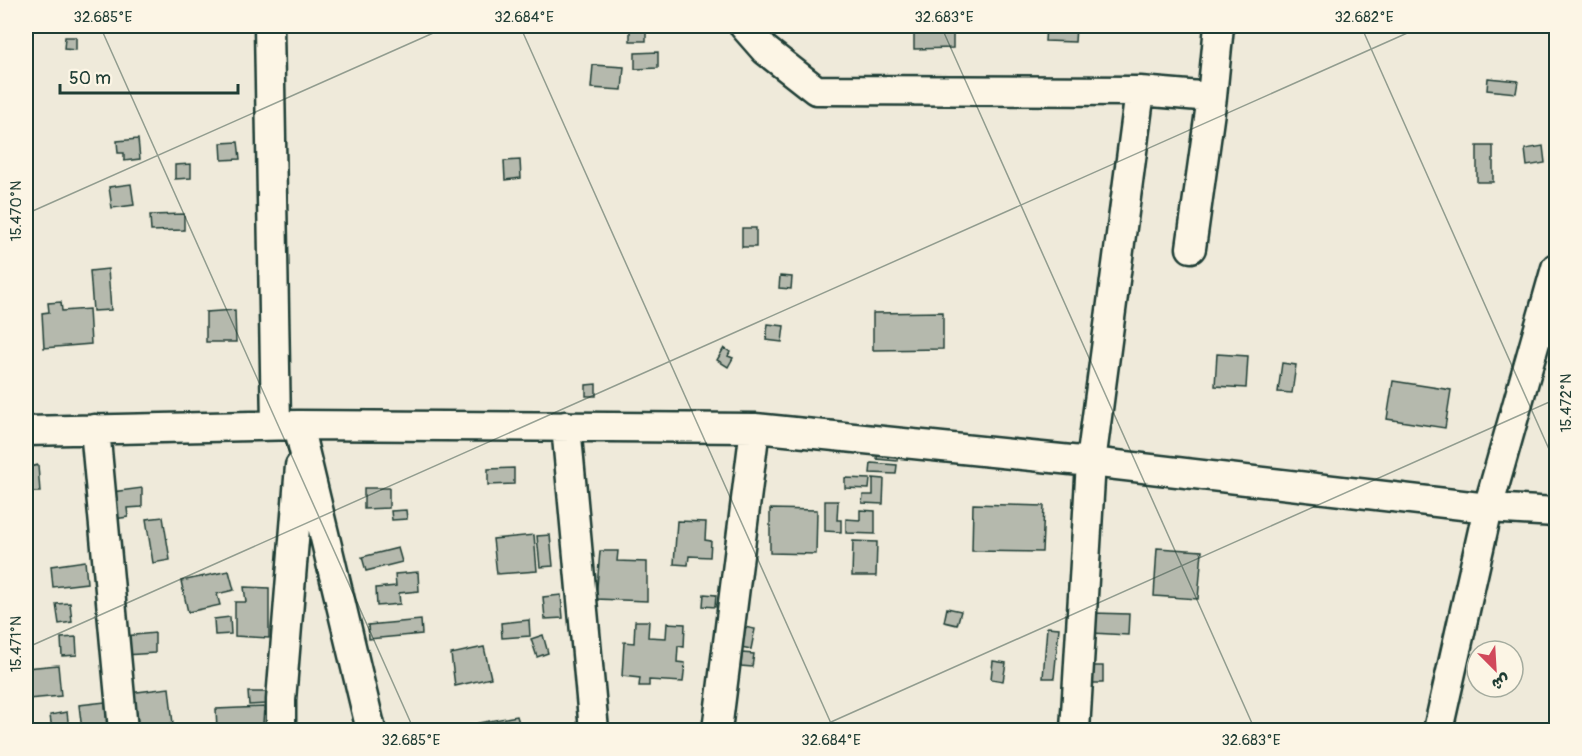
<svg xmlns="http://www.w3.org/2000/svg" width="1582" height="756" font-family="Pangolin,'Playpen Sans Arabic',sans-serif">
<rect width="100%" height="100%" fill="#efeada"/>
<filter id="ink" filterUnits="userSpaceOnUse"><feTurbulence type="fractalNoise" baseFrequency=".0167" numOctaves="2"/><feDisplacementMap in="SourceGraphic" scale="12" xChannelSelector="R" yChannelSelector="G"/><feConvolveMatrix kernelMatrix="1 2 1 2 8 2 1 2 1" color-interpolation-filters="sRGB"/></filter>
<g filter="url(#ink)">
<!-- building -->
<path fill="#b5b9ad" stroke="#1f3d34" stroke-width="1.5" d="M630,26H646V41H630Z
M914,26H953V48L914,49Z
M1046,26H1076L1075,42L1045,41Z
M65,37H76V50L64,49Z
M658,52V68L635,69V53Z
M593,65L624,67L622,90L591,88Z
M1488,78L1518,81L1516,93L1487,90Z
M138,139L140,159L124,161V153H118L117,141Z
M238,142L240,159L222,160L221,143Z
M1477,146H1493V182H1477Z
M1543,146L1545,163L1527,166L1525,149Z
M520,160L521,178L505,180L504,161Z
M191,164V178L175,179V165Z
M131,184L134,205L112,208L109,187Z
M184,214V230L151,231L150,215Z
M742,228H756V247H742Z
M108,269L111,310L93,311L90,271Z
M780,276L792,277L791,289L779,288Z
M61,302L62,311L89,309L91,344L44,348L42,313L49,312L48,303Z
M235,310L236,342H206V312Z
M943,312V349L873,350V313Z
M768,324L784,326L782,342L766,340Z
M724,348L730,352L728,356L733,358L728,367L717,360Z
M1217,354L1248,356L1246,388L1215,386Z
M1282,363L1296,365L1292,393L1278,392Z
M1393,381L1451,390L1445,428L1387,419Z
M596,384V396H586V385Z
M1554,438H1556V467H1553Z
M878,449L898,451L897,461L877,459Z
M871,463L897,465L896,474L870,473Z
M38,465L40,492H26V468Z
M514,468V484L488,485V469Z
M845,478L870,479L869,489L845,488Z
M873,478L884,479L883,504L862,503L863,495H873Z
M142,488V507L127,508L128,517L114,519L112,492Z
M364,488H389V508L364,509Z
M825,501H838L837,520H841V532L825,531Z
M973,504L1044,506L1042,552L972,551Z
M770,509L817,510L816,554L770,553Z
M406,510L407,519L392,520L391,511Z
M860,510L875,511V534L846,533V519L860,520Z
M163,517L170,560L153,563L146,519Z
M677,521L706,522L705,540L711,541L710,557L689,556L688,565L674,564Z
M534,535L537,571L497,574L493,539Z
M550,535L553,566L540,567L537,536Z
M853,541L877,542L876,576H852Z
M398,548L402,562L366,571L362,557Z
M1157,548L1202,551L1198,599L1154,596Z
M600,551H618L617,561L647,562V601L596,599Z
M85,561L87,583L53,587L51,566Z
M229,571L234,590L217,594L220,605L188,612L181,581Z
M418,572L419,591L399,593L400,604L377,606L376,588L396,586L395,574Z
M244,587L269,588V638L235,636V602H246Z
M704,594L716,595L715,607L703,606Z
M561,595L563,618L545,619L543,597Z
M70,603L72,622L59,624L56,604Z
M947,608L961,611L957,625L944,622Z
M1093,613L1129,614L1128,635L1092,633Z
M230,617L231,634L215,635L214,619Z
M421,620L422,634L369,639L368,625Z
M529,620L530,636L502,638L501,623Z
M635,621H649L648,637L666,638L667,623L685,624L684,647L678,646L677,662L685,663L683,682L649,680V686H639L640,678L622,676L624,642L634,643Z
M744,627L755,629L751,649L741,647Z
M1047,627L1059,628L1054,678H1043Z
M155,633V653L125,655L124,636Z
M543,635L548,653L537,657L531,639Z
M76,637L77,655L62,656L61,638Z
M484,647L491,678L455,686L451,654Z
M742,653L754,654L752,667L741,666Z
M993,661L1006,663L1003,681L991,679Z
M58,665L61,696L28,699L26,668Z
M1089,666H1103V683H1089Z
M169,688L173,724L132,728L129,693Z
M248,692H266V704L249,705Z
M105,702L108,730H82L79,705Z
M264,707L263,723L270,724V730H217L216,709Z
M67,712L69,730H52L50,715Z
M517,716L521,730H479L478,723Z
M533,725L534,730H521L520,726Z"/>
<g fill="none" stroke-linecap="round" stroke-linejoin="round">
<!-- minor casing -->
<g stroke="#1f3d34" stroke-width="33">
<path id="minor" d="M269,26L276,425
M744,26L765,50L816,90L1140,91L1212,97
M1191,248L1212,97L1219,26
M298,425L371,730
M566,426L594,730
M95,429L123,730
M26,431L298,425L755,428L1091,462L1488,508L1556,512
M281,730V700L300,466
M717,730L755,428
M1075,730L1091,462L1140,91
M1438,730L1488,508L1556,268"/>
</g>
<!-- minor -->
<use href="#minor" stroke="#fcf5e5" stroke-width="28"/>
</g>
</g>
<!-- ticks -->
<path fill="none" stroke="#1f3d34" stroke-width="1.5" stroke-opacity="0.45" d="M100,26L414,730M520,26L834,730M941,26L1255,730M1361,26L1556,465M26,214L449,26M26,648L1423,26M813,730L1556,399"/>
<!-- margin -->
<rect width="1582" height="756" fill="none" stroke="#fcf5e5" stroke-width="66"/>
<!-- north arrow -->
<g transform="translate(1495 669) rotate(156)"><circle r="28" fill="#fcf5e5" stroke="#a4ab9e" stroke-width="1.5"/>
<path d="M0-4.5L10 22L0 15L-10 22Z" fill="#d1495b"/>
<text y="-9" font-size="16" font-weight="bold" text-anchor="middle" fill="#1f3d34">ش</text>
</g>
<!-- scale -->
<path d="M60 84v9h178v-9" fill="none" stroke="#1f3d34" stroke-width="3"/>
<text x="69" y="84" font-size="18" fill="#1f3d34" stroke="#fcf5e5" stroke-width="4.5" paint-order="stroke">50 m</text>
<rect x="33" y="33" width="1516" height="690" fill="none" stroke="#1f3d34" stroke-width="2"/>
<g font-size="15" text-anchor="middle" fill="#1f3d34">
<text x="103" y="22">32.685°E</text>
<text x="524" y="22">32.684°E</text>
<text x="944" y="22">32.683°E</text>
<text x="1364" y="22">32.682°E</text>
<text transform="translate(16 211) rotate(-90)" y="5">15.470°N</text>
<text transform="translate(1566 403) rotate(-90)" y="5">15.472°N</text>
<text transform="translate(16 644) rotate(-90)" y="5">15.471°N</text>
<text x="411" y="745">32.685°E</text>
<text x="831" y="745">32.684°E</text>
<text x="1251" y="745">32.683°E</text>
</g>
</svg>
